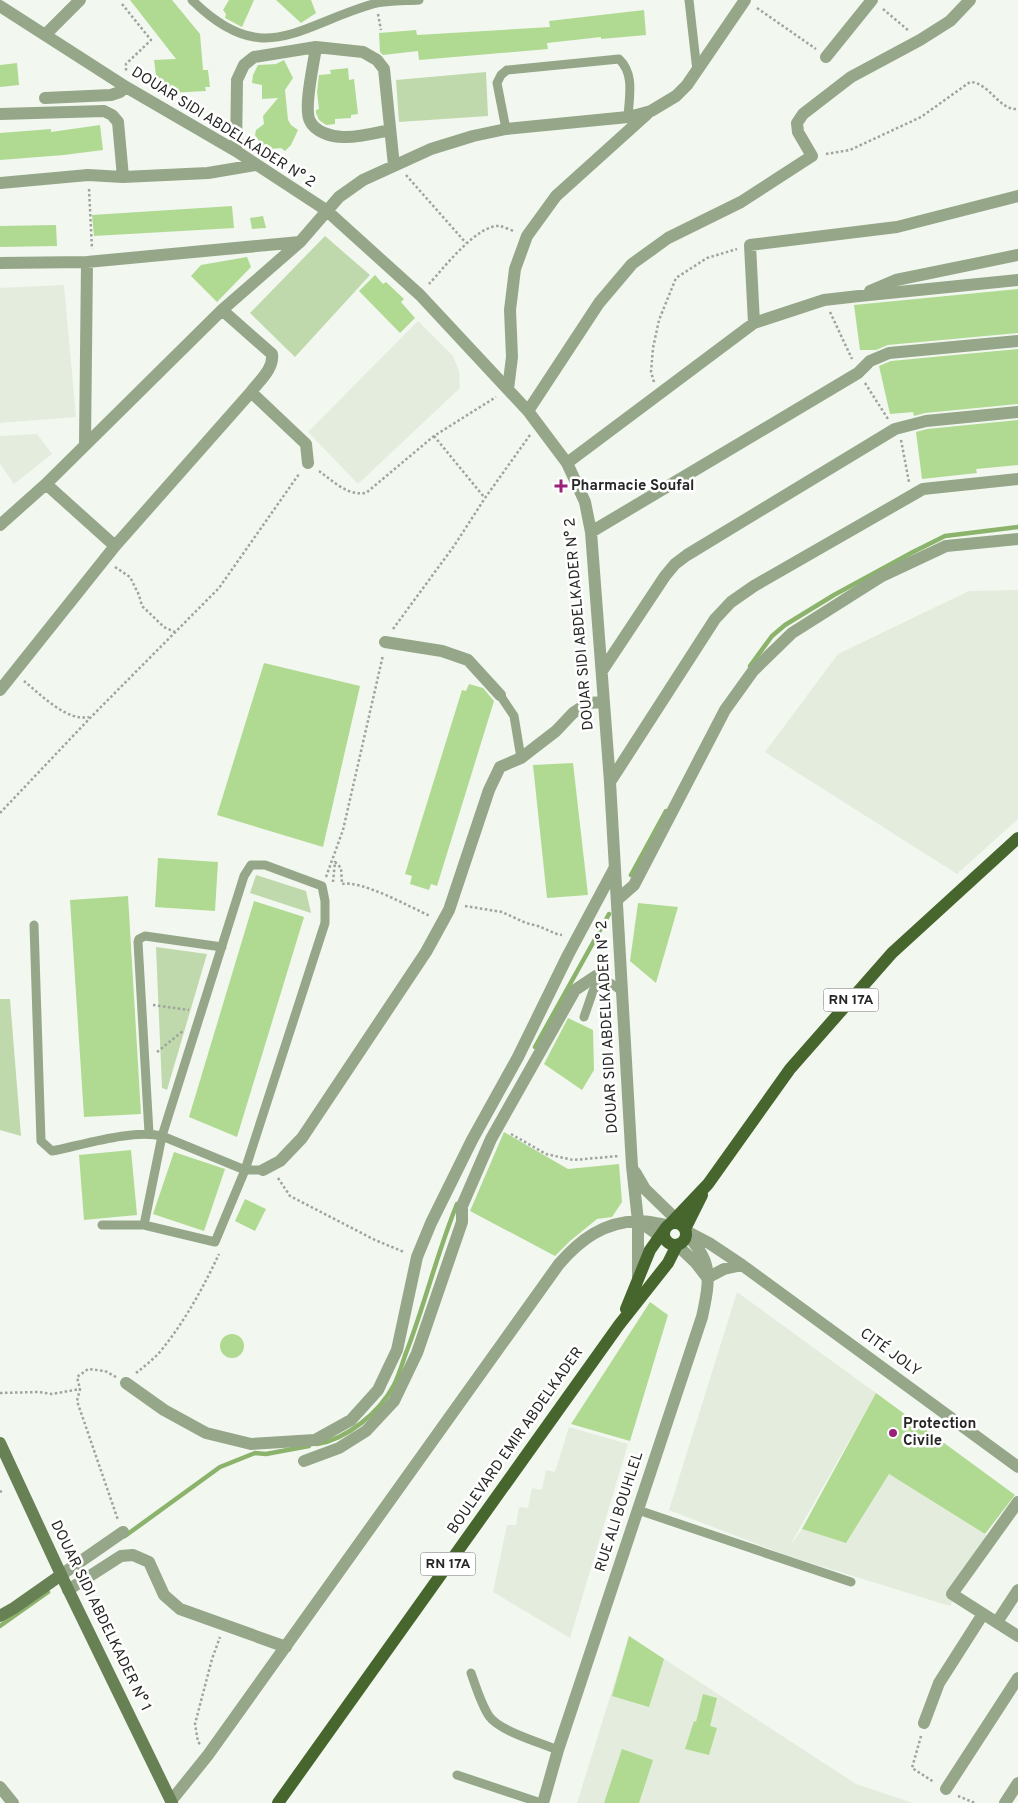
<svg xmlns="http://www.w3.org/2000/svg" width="1018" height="1803" font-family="Overpass,sans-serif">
<rect width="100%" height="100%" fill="#f2f7f0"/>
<!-- built -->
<path fill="#e4ecde" d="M64,285L76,417L0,423V288Z
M418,321L453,356L459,371L460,388L358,484L308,432Z
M37,434L52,454L14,484L0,464V436Z
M1018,590V819L957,874L765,752L838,654L969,591Z
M737,1292L876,1393L789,1547L802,1529L846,1543L889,1474L991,1538L950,1606L785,1555L669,1510Z
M569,1427L628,1444L570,1638L493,1592L507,1525H516L519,1507L528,1508L532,1488L542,1490L546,1470L555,1472Z
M629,1636L856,1784L913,1803H577Z"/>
<!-- green -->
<path fill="#bfd9ac" d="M486,72L488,116L399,122L396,80Z
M325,236L370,275L295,357L250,313Z
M256,875L306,891L311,913L250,893Z
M156,947L207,954L167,1090L162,1088Z
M0,999H10L21,1136L0,1130Z"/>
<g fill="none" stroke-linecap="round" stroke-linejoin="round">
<!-- stream -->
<path stroke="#8bb36b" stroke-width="4.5" d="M750,666L772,636L785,625L834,595L913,552L945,536L1018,527
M631,875L666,811
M535,1047L609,914
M317,1444C347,1439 379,1413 394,1385C399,1375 402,1364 406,1353C425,1304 437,1253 457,1204
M125,1536L220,1467L255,1453L266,1454L309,1446
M0,1626L48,1592"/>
</g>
<!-- building -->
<path fill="#b0da91" d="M130,0H172L200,34L203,70H208L210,87H205L206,91L167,93V89L158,90L154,60L176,59Z
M229,0H254L242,27L225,18L226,14L223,10Z
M276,0H311L316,13L301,23Z
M644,10L646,35L601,39V37L547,43L548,49L419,60L418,51L383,55L380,52L379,33L416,30L417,35L550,27L549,21Z
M284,60L293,78L285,90L288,120L291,125L298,130L291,145L285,151L281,148L270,149L266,152L255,135L256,130L264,124L263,116L278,98L262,99V85L252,83L253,75L258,65L276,64Z
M17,63L19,85L0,87V65Z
M348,68L349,80L354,79L358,114L351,115V118L335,119V124L326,125L319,120L316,113V110L319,109L317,92L319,75L331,74L330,70Z
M100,125L103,150L64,155L0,160V133L51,129V132Z
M232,206L234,228L94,236L92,215Z
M263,216L266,228L252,229L250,218Z
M56,225L57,246L0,247V226Z
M247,257L251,267L217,302L191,276L201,265Z
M375,275L383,284L386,282L404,299L401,302L415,318L400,333L359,291Z
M1018,289V333L888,345L876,350H860L854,305Z
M1018,349V404L925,413L914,416L913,412L890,414L879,366L891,361Z
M1018,420V465L976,469L977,473L922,479L916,432L927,429Z
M264,663L360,686L323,847L217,815Z
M469,684L483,688L494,701L437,886L431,884L429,890L410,884L412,876L405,874L462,690L466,691Z
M573,763L588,895L547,898L533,765Z
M158,858L218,862L215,911L155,907Z
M128,896L141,1114L84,1117L70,900Z
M254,901L304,917L237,1137L189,1117Z
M638,903L678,907L656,983L630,961Z
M568,1018L593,1030L594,1070L582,1090L544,1064Z
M504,1132L568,1169L619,1164L622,1202L612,1217L597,1219L570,1241L555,1256L470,1211Z
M131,1150L137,1215L84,1220L79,1155Z
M174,1152L225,1169L204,1231L153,1214Z
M245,1199L266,1209L255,1231L235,1221Z
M650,1302L668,1315L630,1441L571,1424Z
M220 1346a12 12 0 1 1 24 0a12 12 0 1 1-24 0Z
M876,1393L1015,1495L985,1534L889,1474L846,1543L802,1529Z
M629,1636L664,1659L649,1707L612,1696Z
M703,1694L717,1698L710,1726L717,1728L709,1755L685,1749L694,1721L696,1722Z
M622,1749L653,1760L639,1803H604Z"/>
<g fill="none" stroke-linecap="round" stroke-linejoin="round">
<!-- path -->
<path stroke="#a0a39e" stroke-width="2.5" stroke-dasharray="2.5 2.5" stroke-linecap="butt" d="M122,4L151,40L126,64V71
M757,8L816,49
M883,9L909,31
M378,14L381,30
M826,154L850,150L921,117L970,82C989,82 999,111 1018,109
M406,175L466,243
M89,189L92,249
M429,284C443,269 477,224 500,226C504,227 510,230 514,231
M830,312L852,359
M654,382L651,372L653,348L659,320L676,278L707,258L737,249
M865,383L888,419
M434,436L484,497
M901,440L909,482
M319,471C333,481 347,496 366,493L434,436L496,397
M115,567L130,577L139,595L142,606L164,627L175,632
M393,629L454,546L485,498L530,435
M24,681C40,694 67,722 89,717
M0,813L91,717L219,588L299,474
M326,877L343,830L383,655
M333,882L335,862L341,868L342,884C362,880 410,907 430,916
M465,906L502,912L526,923L538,926L557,934L562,935
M153,1005L189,1010
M157,1052L183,1031
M511,1134L546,1154L573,1160L619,1156
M278,1178L290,1196L375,1240L404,1252
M136,1373C144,1367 152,1360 159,1353C184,1323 203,1288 219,1254
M116,1377L105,1371L88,1369L77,1377L80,1389L77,1401L118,1520
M0,1393L39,1392L52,1394L80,1389
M0,1492L2,1491
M921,1736L912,1768L934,1782
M200,1744L198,1742L195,1724L212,1659L220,1637
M958,1796L975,1803"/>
<!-- lane -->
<path stroke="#95a788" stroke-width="9" d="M192,0C263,70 297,26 373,4C387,0 405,1 419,0
M689,0L697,71
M506,129L497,83L501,75L507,70L619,59C635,74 629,97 628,117
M500,695L514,716L521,758
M34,925L41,1141L52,1151C83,1145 132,1129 162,1136L245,1170L325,923V901L322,886L265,865H251L244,876L162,1136L144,1225L215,1242L245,1170H263
M584,1017L593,991L603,978L622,991
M149,1133L138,942L139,939L145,936L222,947
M102,1225H144
M638,1510L851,1582
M471,1673C476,1687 481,1704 489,1716C499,1731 541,1743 558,1750
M457,1775L541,1803"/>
<!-- street -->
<path stroke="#95a788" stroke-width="12" d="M0,6L126,87L236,151L326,210L420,295L528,411L567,463L585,502L591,532L610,782L632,1166L638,1221V1279
M46,34L80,0
M316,47C314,63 303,108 310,121C315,132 332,137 343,137C358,138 375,133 390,130
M826,57L872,0
M45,98L111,95L120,92L126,87
M0,114L104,111L112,115L118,122L123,177
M236,151L237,80L244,65L254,57L316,47L363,52L377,60L384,69L394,166
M0,183L88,175L123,177L208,173L256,165
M0,263L87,262L300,242
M870,291L896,280L1018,255
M754,323L750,245L897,227L1018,196
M508,389L512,357L510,310L515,269L527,236L556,196L647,114
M251,392L306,444L308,463
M528,411L599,303L632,264L668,238L741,202L812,156L798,132L797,123L803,114L851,77L920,40L950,21L970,0
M85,443L87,262
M567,463L754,323L824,300L859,296L1018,280
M46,484L115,546
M0,525L46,484L222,310L300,242L339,197L363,180L431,149L473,136L506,129L628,117L640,114L651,111L676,96L687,85L745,0
M591,532L858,373L870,361L889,353L1018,341
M385,642L442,651L468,660L500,695
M602,671L665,576L675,564L687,555L895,429L926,421L1018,412
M0,690L115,546L251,392C259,381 274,369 272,354L222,310
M610,782L715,619L731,602L754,586L923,489L1018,479
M617,900L634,885L725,710L753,671L792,633L882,576L946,546L1018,539
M263,1170L280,1161L302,1138L426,952L449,910L489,790L500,767L521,758L556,731L573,713L588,703L604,702
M635,1172L645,1189L681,1224
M640,1222L667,1241
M686,1231L709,1243L742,1265L1018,1467
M677,1245L696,1263L706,1276
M707,1278L724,1269L742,1265
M126,1383L164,1410L206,1433L251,1444L315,1440L351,1420L378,1390L397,1350L417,1257L431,1223L472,1140L518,1057L568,955L614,869
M304,1461L339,1448L366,1431L394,1401L417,1353L462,1222V1206L491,1139L575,990L596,976L603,978
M1018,1502L952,1594L1018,1636
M61,1575L123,1532
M68,1590L121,1556L133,1555L149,1562L164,1595L180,1609L286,1647
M997,1622L1018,1590
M924,1723L939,1683L983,1614
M0,1787L13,1803
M946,1789L1018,1678
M171,1801L208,1755L559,1264C580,1240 603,1222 638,1221C648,1221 659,1224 668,1225
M543,1803L558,1750L702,1317C706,1299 712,1274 703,1257C699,1248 692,1241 687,1234
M1005,1803L1018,1783"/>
<!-- secondary -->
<path stroke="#678154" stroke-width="12" d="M0,1443L64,1581L172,1803
M0,1616L14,1608L61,1575"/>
<!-- primary -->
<path stroke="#47662d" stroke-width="12" d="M664 1234a11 11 0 1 1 22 0a11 11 0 1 1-22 0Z
M670,1224L708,1184L790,1069L892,953L1018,838
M685,1229L702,1195
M626,1309L650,1250L665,1229
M278,1803L619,1325L668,1263L677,1245"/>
</g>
<!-- markers -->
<g fill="#9b2178" stroke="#fff" stroke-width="2">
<path d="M558.5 478.5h5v5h5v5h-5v5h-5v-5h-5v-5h5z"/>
<circle cx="893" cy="1433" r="5"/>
</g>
<g text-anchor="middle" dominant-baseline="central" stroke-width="5" stroke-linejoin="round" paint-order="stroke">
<!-- shield labels -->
<g fill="#fff" stroke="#686867" stroke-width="1">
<rect x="823.5" y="988.5" width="55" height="23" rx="4"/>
<rect x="420.5" y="1552.5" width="55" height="23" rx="4"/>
</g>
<g font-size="14" font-weight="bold" fill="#272826">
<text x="851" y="1000">RN 17A</text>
<text x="448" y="1564">RN 17A</text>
</g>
<!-- street labels -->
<g font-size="15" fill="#272826" stroke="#fff">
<text transform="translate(223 128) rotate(32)">DOUAR SIDI ABDELKADER N° 2</text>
<text transform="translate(580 624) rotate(-95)">DOUAR SIDI ABDELKADER N° 2</text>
<text transform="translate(608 1027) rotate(-93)">DOUAR SIDI ABDELKADER N° 2</text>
<text transform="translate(890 1353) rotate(36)">CITÉ JOLY</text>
<text transform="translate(516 1441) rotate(-55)">BOULEVARD EMIR ABDELKADER</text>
<text transform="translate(620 1512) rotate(-72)">RUE ALI BOUHLEL</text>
<text transform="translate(100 1616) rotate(64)">DOUAR SIDI ABDELKADER N° 1</text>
</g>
<!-- poi labels -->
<g font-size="15" font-weight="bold" fill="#272826" stroke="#fff" text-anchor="start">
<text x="571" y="486">Pharmacie Soufal</text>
<text x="903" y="1424">Protection<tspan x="903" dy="17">Civile</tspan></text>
</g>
</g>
</svg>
